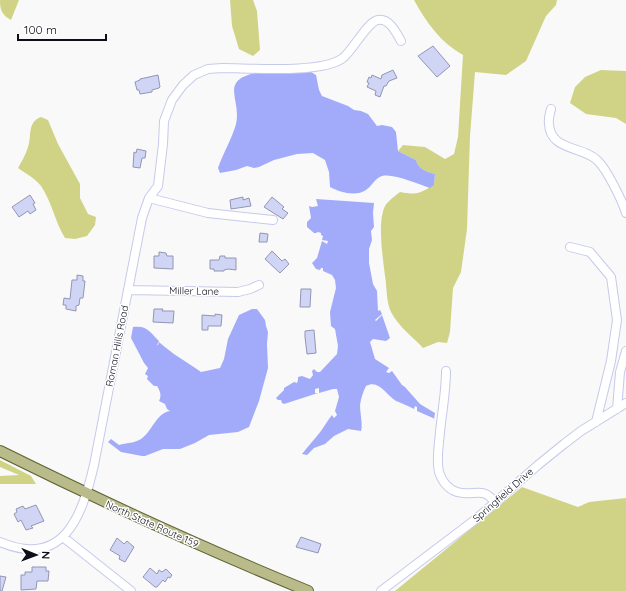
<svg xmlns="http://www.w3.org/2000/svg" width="626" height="591" font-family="Quicksand,sans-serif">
<rect width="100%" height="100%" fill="#f9f9f9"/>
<!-- green -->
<path fill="#d0d386" d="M0,0H19L11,20C2,15 0,10 0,0Z
M230,0H253L257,11L260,50L253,56L239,49L232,26Z
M414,0H557L556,5L546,16L526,61L506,75L475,72L470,136L467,229L461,272L453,288L450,332L447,343L438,342L423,348C413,337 398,326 391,312C386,301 387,287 385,276C383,259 377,222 385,206C388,201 396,195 400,192C417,195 420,194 434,184L435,174C427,172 418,169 416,160L398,151L403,145L425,147L445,159L454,154L458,137L463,55C441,43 426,22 414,0Z
M601,70L626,71V124L616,118L586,114L570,103L575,87L585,77Z
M41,117L48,120L58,144L80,184V198L88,214L96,217L95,225L87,236L75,239L65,238C55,222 52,202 41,186C36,179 25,173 18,168C22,161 26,154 28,147C32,136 27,122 41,117Z
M0,460L31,476L36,484H0V476L19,475L0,467Z
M522,487L578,507L589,502L626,498V591H395Z"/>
<!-- water -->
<path fill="#a2abf9" d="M260,72H311L316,75L319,90L322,96L348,106L354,110L361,111L368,114L377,126L382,125L392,127L396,132L398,151L416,160C418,169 427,172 435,174L434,185L430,188C418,184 393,173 382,176C375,178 372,186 366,190C356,197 339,192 330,187L329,172L325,160L313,153L297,154L274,160L259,167L254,168L247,166L236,170L220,173L218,168C223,153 232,139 236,124C242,98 217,80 260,72Z
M316,199L374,203L373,213L374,227L371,231L372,240L369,249V263L373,284L377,291L378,311L380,310L382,314L375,320L376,321L382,315L390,338L386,341L373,339L370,342L375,359L389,368L386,372L389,373L392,371L402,385L405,387L420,404L435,413L434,419L433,418L417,411V407L415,406L414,409C408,406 402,403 396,401C386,395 379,379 366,386C363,392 361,398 360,405C360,413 363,425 361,431L348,429L334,436L325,444L314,448L307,455L302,454C308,446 315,439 321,431C325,425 328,420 332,415L334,418L337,415L335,411L339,397L337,389H333L319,393V388L315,389V393H318L284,404L282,403L281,400H278L276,398L284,390V388L294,382L297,383L298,380V377L302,376L310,379L313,375L312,371L314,369L317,372H320L337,354L338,346L335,329L331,326L330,312L336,288L335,280L332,275L323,271V268H321L320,270L316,269L312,263L317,258L322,241L327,244L328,241L322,240L323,236L321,235V233L318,232L316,233H314L307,227V222L311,218L309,206L312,207L318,206Z
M252,309H257L265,320L266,326L268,332L267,344L268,368L259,401L249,427L238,432L209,435L195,443L180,449H163L145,456H142L121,452L108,442L111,439L119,445C126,443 135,443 141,439C152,432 156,413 170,411L167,409L165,404L159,401C162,395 160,391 157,386H154L147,379L148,376L145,374L148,368L144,363L131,338L133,327C147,325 150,332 159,341L157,345H158L159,342C172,354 187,362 201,372L220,368L224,359L228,339L239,315Z"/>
<!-- building -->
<path fill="#d0d5f6" stroke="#9296b4" d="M433,46L450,66L437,77L418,56Z
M393,70L397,78L389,81L386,86H384L380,97L375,95L376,91L367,87L369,83L367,82L369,77L371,78L372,75L381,79L382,75Z
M158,75L160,87L159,88L152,90V92L140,94L139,90H137L135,82L140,80V79Z
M137,149L146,151L145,158H142L140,168L133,167L134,152L136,153Z
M30,195L35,203L33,204L36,210L30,214L28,211L19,217L12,207Z
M243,197V200L249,198L251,206L231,209L230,200Z
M272,197L284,207L282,209L288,213L283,219L264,207Z
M260,233L268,234L267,242H259Z
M272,251L282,261L285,259L289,264L280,273L265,259Z
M159,252L166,253L167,256H173V269L154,268V256H159Z
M220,256H225V258H236V270L228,269L224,270V271H214V269H210V260H219Z
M77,275L83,276V281H85L83,298H80L79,305L76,306V311L66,309V305H63L64,298L70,299L72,280H77Z
M301,289H311L310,307H300Z
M154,309H163L162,311H174L173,323L153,322Z
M215,314L222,315L221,326H208V330H202V315L215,316Z
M314,330L316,353L307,354L305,337V331Z
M36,505L44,521L31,526L33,528L26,530L21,520L18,522L14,514L17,512L16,509L23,506L25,509Z
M301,537L321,544L318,553L296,547Z
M117,538L124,544L127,541L134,547L125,562L119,559L120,556L110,550Z
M32,567H46V571H49L48,581H37L36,589L21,590V575H25V572H32Z
M150,568L157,574L159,570L162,572L166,569L172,575L170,578L168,577L165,582L163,580L157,587H155L143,577Z
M0,576L6,577L2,591H0Z"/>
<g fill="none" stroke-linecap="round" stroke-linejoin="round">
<!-- minor casing -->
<g stroke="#c6caea" stroke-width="10">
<path id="minor" d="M551,109C550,113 548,119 549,124C550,151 584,146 598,161C607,170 622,200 626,213
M149,198L208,213L273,220
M570,247L590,252L611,277L617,320L611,361L596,422
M128,290L238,292L250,289L259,285
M446,371C446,391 442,412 440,432C439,445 436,459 439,472C442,481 448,489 457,492C473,497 484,485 495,503
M617,409L620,372L626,351
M63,537L131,591
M0,542C64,569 82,516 94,465L142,218L149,198L158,186L163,144L164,121L172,100L183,85L194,75L208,69L222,68C250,68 322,74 343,58C353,50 368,21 378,20C389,18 396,32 401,41
M381,591L476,519L538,465L564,444L581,431L626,403"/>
</g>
<!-- major casing -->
<g stroke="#5f6130" stroke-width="12">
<path id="major" d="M0,451C101,501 203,548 308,591"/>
</g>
<!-- minor -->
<use href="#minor" stroke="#fff" stroke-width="8"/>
<!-- major -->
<use href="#major" stroke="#b9bb8b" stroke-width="10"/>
</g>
<g text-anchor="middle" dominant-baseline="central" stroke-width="3" stroke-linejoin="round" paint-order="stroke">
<!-- street labels -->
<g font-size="10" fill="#0d0e19" stroke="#fff">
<text transform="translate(194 291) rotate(1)">Miller Lane</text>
<text transform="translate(117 346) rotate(-79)">Roman Hills Road</text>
<text transform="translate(503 495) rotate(-41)">Springfield Drive</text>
<text transform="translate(152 524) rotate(24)">North State Route 159</text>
</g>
</g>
<!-- north arrow -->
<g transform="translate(36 555) rotate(91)" stroke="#ffffff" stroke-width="3" paint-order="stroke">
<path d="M0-3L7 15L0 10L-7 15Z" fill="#0d0e19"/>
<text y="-6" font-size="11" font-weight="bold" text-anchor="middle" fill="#0d0e19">N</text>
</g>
<!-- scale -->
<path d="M18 34v6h88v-6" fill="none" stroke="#0d0e19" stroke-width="2"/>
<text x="24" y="34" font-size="12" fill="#0d0e19" stroke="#ffffff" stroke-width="3" paint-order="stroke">100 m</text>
</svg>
